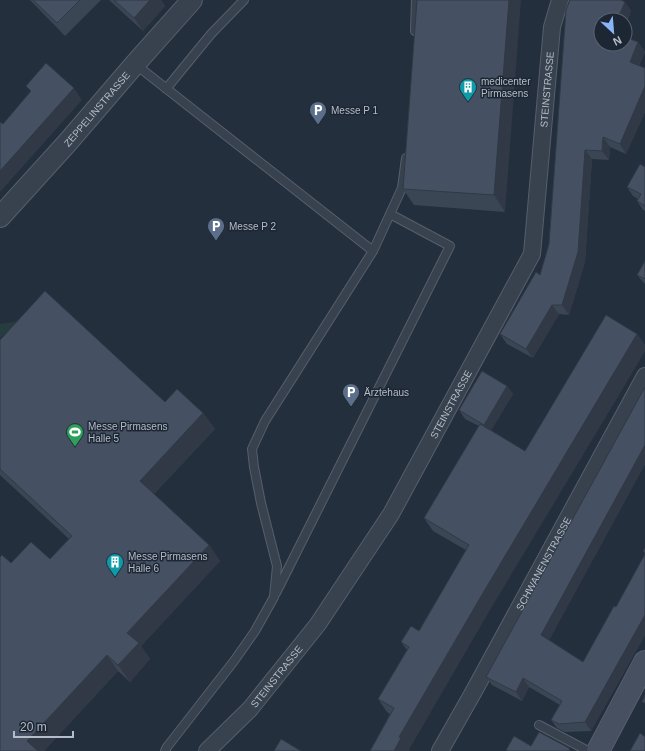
<svg xmlns="http://www.w3.org/2000/svg" width="645" height="751" font-family="Arial,sans-serif">
<rect width="100%" height="100%" fill="#242f3e"/>
<!-- green -->
<path fill="#263c3f" d="M19,321L0,338V324Z"/>
<g fill="none" stroke-linecap="round" stroke-linejoin="round">
<!-- service casing -->
<g stroke="#565f6c" stroke-width="10">
<path id="service" d="M415,31L416,0
M135,64L373,251L265,421L252,449L254,467L261,503L277,566L274,597L255,631L234,661L167,747L165,751
M166,89L211,34L244,0
M373,251L402,188L406,158
M276,593L450,246L390,214
M539,725L588,751"/>
</g>
<!-- minor casing -->
<g stroke="#565f6c" stroke-width="18">
<g id="minor">
<path id="s1" d="M207,751L250,709L318,624L391,514L532,254L552,27L560,0"/>
<path id="s2" d="M440,751L474,691L645,376"/>
</g>
</g>
<!-- tertiary casing -->
<g stroke="#565f6c" stroke-width="22">
<g id="tertiary">
<path id="s3" d="M0,217L68,142L135,64L192,0"/>
</g>
</g>
<!-- secondary casing -->
<g stroke="#565f6c" stroke-width="24">
<path id="secondary" d="M598,751L645,662"/>
</g>
<!-- service -->
<use href="#service" stroke="#38414e" stroke-width="8"/>
<!-- minor -->
<use href="#minor" stroke="#38414e" stroke-width="16"/>
<!-- tertiary -->
<use href="#tertiary" stroke="#38414e" stroke-width="20"/>
<!-- secondary -->
<use href="#secondary" stroke="#465061" stroke-width="22"/>
</g>
<!-- wall -->
<path fill="#3b4654" d="M30,0H101L65,36Z
M109,0H161L165,6L143,31Z
M417,0L505,212L414,205L403,189Z
M570,0H621L625,2L631,11L625,27V20H601V44H625V37L638,42L645,52L639,66L645,68V112L626,154L610,147L609,160L592,159L585,262L569,315L559,314L533,358L507,344L500,334L536,272L540,275L549,244L566,10Z
M645,167V211L643,210L637,201L638,199L633,196L627,187Z
M645,261V284L644,283L637,275Z
M637,334L645,345V351L492,606L409,749L370,751L390,714L387,712L378,699L407,650L401,642L419,631L466,550L433,531L424,518L479,426L465,419L459,410L507,386L513,394L491,430L525,451Z
M0,340L165,402L203,413L215,429L154,494L209,545L220,561L141,646L150,659L130,682L118,671L44,751H0L11,563L50,559L69,539L0,475Z
M645,387V464L549,640L583,662L616,607L645,554L643,551L645,548V635L591,731L565,732L557,728L551,720L560,705L529,687L522,701L492,685L486,677Z"/>
<!-- shaded-wall -->
<path fill="#303945" d="M150,0H161L165,6L143,31L134,18Z
M509,0H521L505,212L494,195Z
M625,2L631,11L625,27V20H617Z
M638,42L645,52L636,71L630,62Z
M645,86V112L626,154L620,144Z
M74,88L82,100L0,192V171Z
M603,137L610,147L609,160L602,151Z
M585,150L592,159L585,262L569,315L562,305Z
M552,305L559,314L533,358L526,349Z
M637,334L645,345V351L492,606L409,749L410,751H394L399,737L483,593Z
M507,386L513,394L490,433L484,425Z
M203,413L215,429L151,497L140,481Z
M645,445V464L547,644L541,635Z
M209,545L220,561L141,646L150,659L130,682L118,665L127,633Z
M645,615V635L591,731L585,722Z
M107,655L118,671L44,751H34L27,741Z
M523,678L529,687L522,701L516,692Z"/>
<!-- building -->
<path fill="#455162" stroke="#303945" d="M33,0H80L57,23Z
M114,0H150L134,18Z
M417,0H509L494,195L403,189Z
M570,0H621L625,2L617,20H601V44H625V37L638,42L630,62L645,68V86L620,144L603,137L602,151L585,150L578,252L562,305H552L526,349L500,334L536,272L540,275L549,244L566,10Z
M46,63L74,88L0,171V122L3,124L31,91L26,86Z
M640,164L645,167V206L637,201L641,194L627,187Z
M645,261V279L637,275Z
M45,291L165,402L177,389L203,413L140,481L209,545L127,633L139,643L118,665L107,655L27,741L38,751H0V557L2,555L11,563L31,542L50,559L72,536L0,469V340Z
M606,315L637,334L483,593L399,737L401,738L394,751H370L394,708L378,699L409,647L401,642L411,626L419,631L469,545L424,518L480,424L525,451Z
M482,371L507,386L484,425L459,410Z
M645,387V445L541,635L583,662L614,606L616,607L645,554V615L585,722L559,724L551,720L562,701L523,678L516,692L486,677Z
M645,548V553L643,551Z
M645,695V703L642,702Z
M539,732L569,748L570,751H508L506,750L514,736L531,746Z
M640,733L645,737V751H630Z
M281,739L301,751H274Z"/>
<!-- icons -->
<defs>
<g id="building-pin" transform="scale(0.9)"><path d="M0 17L-7.5 6A9.5 9.5 0 1 1 7.5 6Z" fill="#0f9aa8" stroke="#1d2633"/><path d="M-4-6H4V6H1V3H-1V6H-4ZM-2.5-4.3h1.7v1.8h-1.7ZM.8-4.3h1.7v1.8H.8ZM-2.5-1h1.7V.8h-1.7ZM.8-1h1.7V.8H.8Z" fill="#fff"/></g>
<g id="parking-pin" transform="scale(0.9)"><path d="M0 17L-7.5 6A9.5 9.5 0 1 1 7.5 6Z" fill="#5c6f8a" stroke="#1d2633"/><path d="M-3.5-5.5H1a3.5 3.5 0 0 1 0 7H-1V5.5H-3.5ZM-1-3.4V-.6H.8a1.4 1.4 0 0 0 0-2.8Z" fill="#fff"/></g>
<g id="stadium-pin" transform="scale(0.9)"><path d="M0 17L-7.5 6A9.5 9.5 0 1 1 7.5 6Z" fill="#2e9e5b" stroke="#1d2633"/><path d="M0-5a6.5 5 0 1 0 0 10a6.5 5 0 1 0 0-10ZM-3.5-1.8h7v3.6h-7Z" fill="#fff"/></g>
</defs>
<g fill-rule="evenodd">
<use href="#building-pin" x="468" y="87"/>
<use href="#parking-pin" x="318" y="110"/>
<use href="#parking-pin" x="216" y="226"/>
<use href="#parking-pin" x="351" y="392"/>
<use href="#stadium-pin" x="75" y="432"/>
<use href="#building-pin" x="115" y="562"/>
</g>
<g text-anchor="middle" dominant-baseline="central" stroke-width="3" stroke-linejoin="round" paint-order="stroke">
<!-- poi labels -->
<g font-size="10" fill="#b4bcc9" stroke="#1d2633" text-anchor="start">
<text x="481" y="81">medicenter<tspan x="481" dy="12">Pirmasens</tspan></text>
<text x="331" y="110">Messe P 1</text>
<text x="229" y="226">Messe P 2</text>
<text x="364" y="392">Ärztehaus</text>
<text x="88" y="426">Messe Pirmasens<tspan x="88" dy="12">Halle 5</tspan></text>
<text x="128" y="556">Messe Pirmasens<tspan x="128" dy="12">Halle 6</tspan></text>
</g>
<!-- street labels -->
<g font-size="10" fill="#b4bcc9" stroke="#1d2633">
<text stroke="none"><textPath href="#s1" startOffset="762">STEINSTRASSE</textPath></text>
<text stroke="none"><textPath href="#s3" startOffset="145">ZEPPELINSTRASSE</textPath></text>
<text stroke="none"><textPath href="#s1" startOffset="426">STEINSTRASSE</textPath></text>
<text stroke="none"><textPath href="#s2" startOffset="214">SCHWANENSTRASSE</textPath></text>
<text stroke="none"><textPath href="#s1" startOffset="102">STEINSTRASSE</textPath></text>
</g>
</g>
<!-- north arrow -->
<g transform="translate(613 32) rotate(154)"><circle r="19" fill="#1d2633" stroke="#59626f"/>
<path d="M0-3L7 15L0 10L-7 15Z" fill="#8ab4f8"/>
<text y="-6" font-size="11" font-weight="bold" text-anchor="middle" fill="#b4bcc9">N</text>
</g>
<!-- scale -->
<path d="M14 731v6h59v-6" fill="none" stroke="#b4bcc9" stroke-width="2"/>
<text x="20" y="731" font-size="12" fill="#b4bcc9" stroke="#1d2633" stroke-width="3" paint-order="stroke">20 m</text>
</svg>
